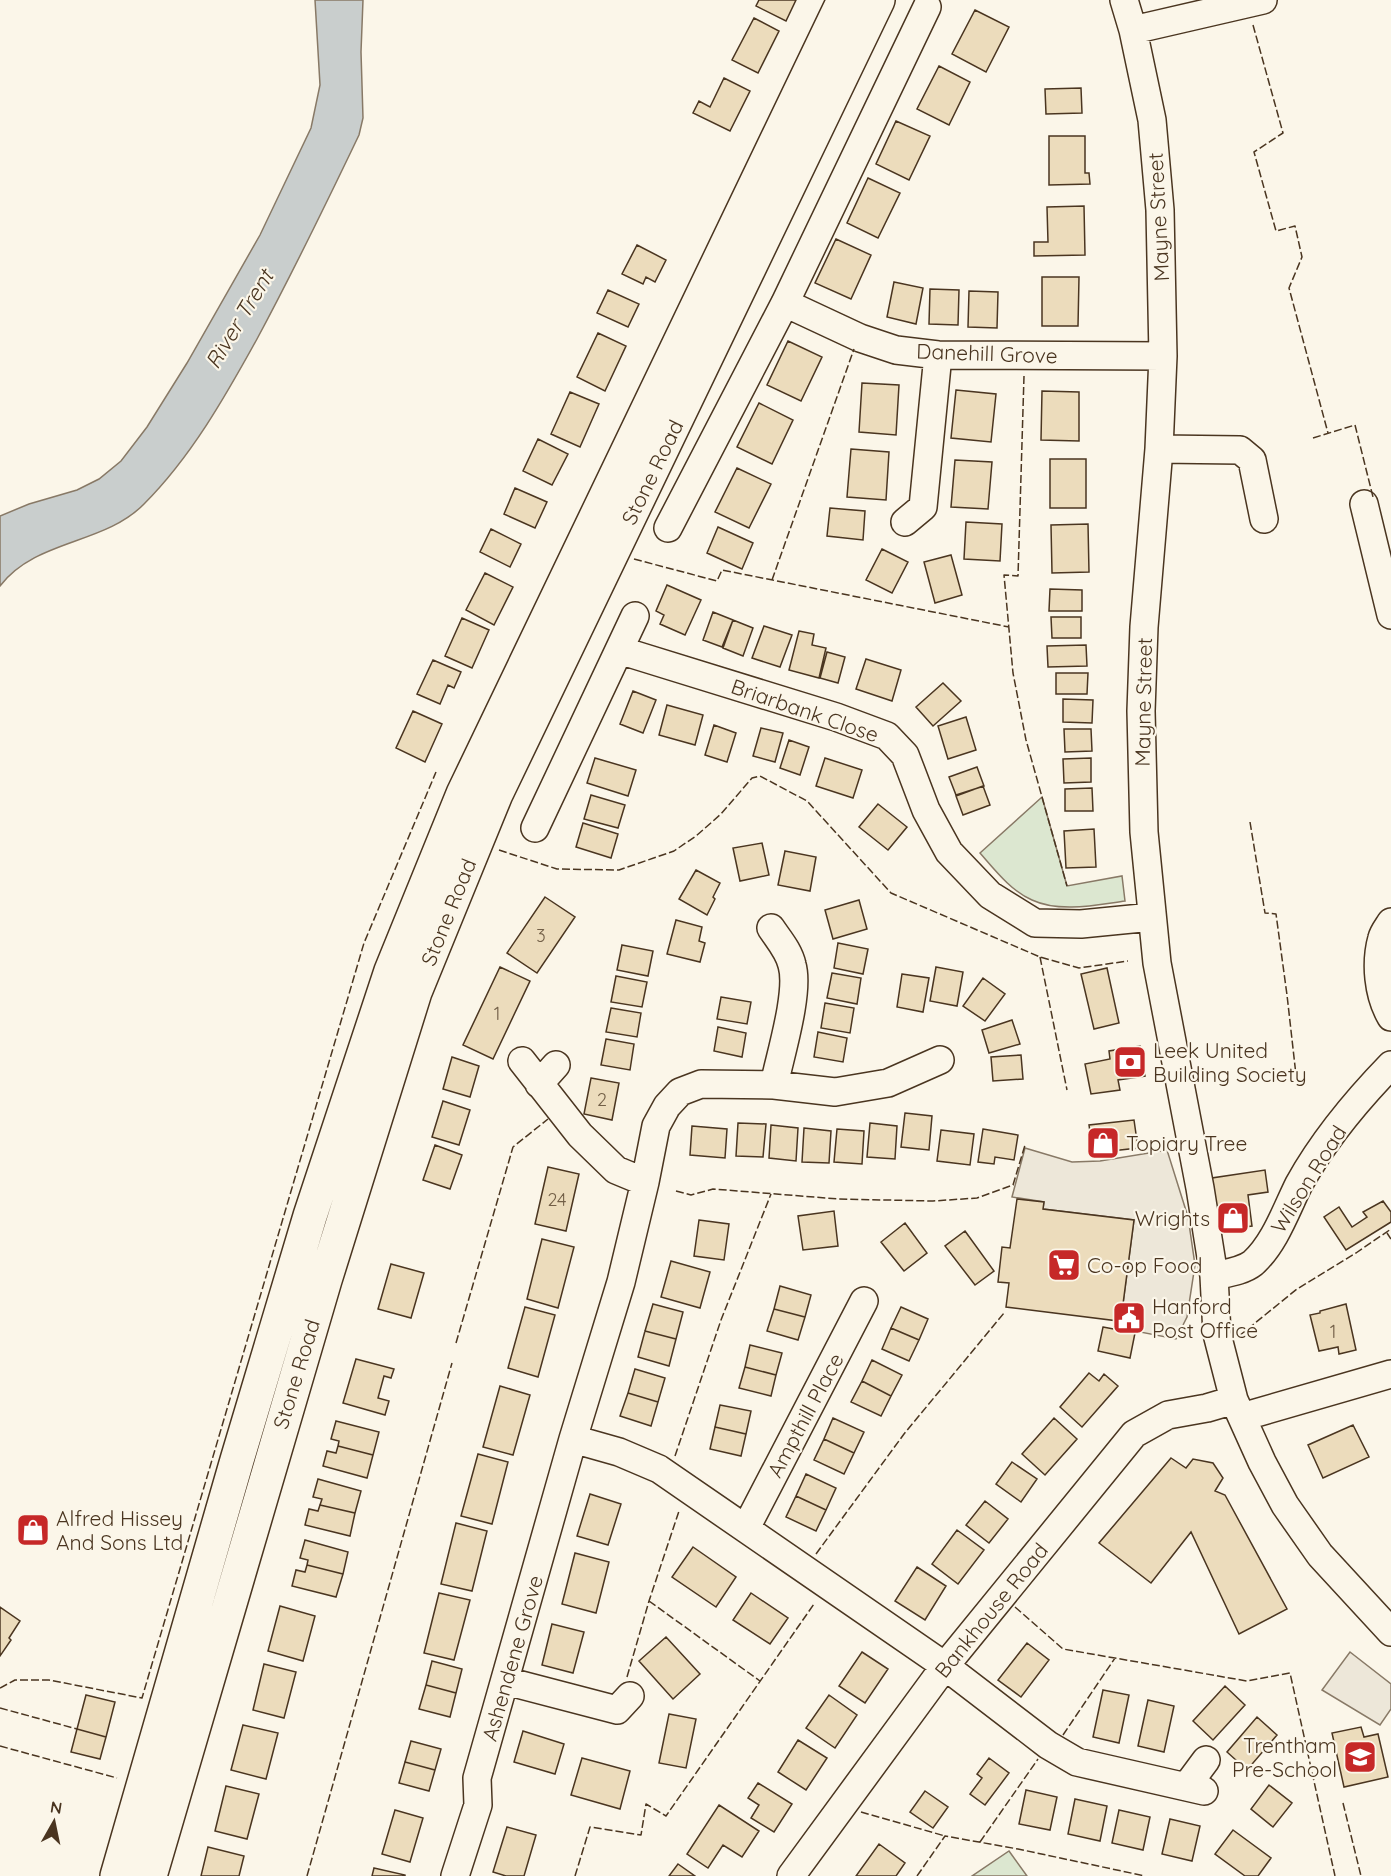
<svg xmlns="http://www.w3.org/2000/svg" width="1391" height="1876" font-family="Quicksand,sans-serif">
<rect width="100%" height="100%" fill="#fbf6e9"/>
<!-- green -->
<path fill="#dce7d0" stroke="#887966" stroke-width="1.5" d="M1042,797L1067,886L1122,876L1125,901C1096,905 1060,913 1032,900C1011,891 995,870 980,853Z
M1009,1851L1027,1876H972Z"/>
<!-- parking -->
<path fill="#ede7d9" stroke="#887966" stroke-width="1.5" d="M1025,1148L1072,1162L1100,1161L1167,1150L1188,1217L1195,1265L1187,1317L1176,1339L1140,1332L1142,1312L1123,1304L1134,1220L1043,1209L1044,1202L1012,1197Z
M1350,1652L1391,1684V1709L1380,1725L1322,1690Z"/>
<!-- water -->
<path fill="#c9cecd" stroke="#887966" stroke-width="1.5" d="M315,0H363L361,52L363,118L359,135C326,204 293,272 257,339C225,397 191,457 144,504C104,545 36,539 0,586V516L29,504L77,490L99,479L121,461L147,427L187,363L260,235L311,128L320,85Z"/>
<!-- building -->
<path fill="#ecdcbc" stroke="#4a3520" stroke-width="1.5" d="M759,0H796L786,21L756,6Z
M975,10L1009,27L986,72L952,54Z
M754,18L779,31L758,73L732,60Z
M939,66L970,82L949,125L917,109Z
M724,78L750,91L730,131L693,113L699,101L710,107Z
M1081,88L1082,113L1046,114L1045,89Z
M896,121L930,136L909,180L876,164Z
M1049,136H1085V173H1089L1090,184L1049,185Z
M868,178L900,193L878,238L847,223Z
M1084,206L1085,255L1034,256V242H1048L1047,207Z
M836,239L871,255L851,299L815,283Z
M637,245L666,260L655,282L646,277L643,284L622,274Z
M1042,277H1079L1078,326H1042Z
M894,282L923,288L916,324L887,317Z
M930,289L959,290L958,325L929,324Z
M608,290L639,304L628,327L597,313Z
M969,291L998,292L997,328L968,327Z
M598,333L626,346L605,391L577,377Z
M788,341L822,357L801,401L767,385Z
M862,383L899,385L896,435L859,432Z
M956,390L996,394L991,442L951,438Z
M1042,391L1079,392V441L1041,440Z
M570,392L599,404L580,447L551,434Z
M759,403L793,420L772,464L737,447Z
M538,439L568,454L552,485L523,471Z
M851,449L889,452L886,500L847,497Z
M1050,459H1086V508H1050Z
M955,460L992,462L988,509L951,507Z
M737,468L771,484L749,528L715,512Z
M515,488L547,502L535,528L504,514Z
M830,508L865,511L863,540L827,536Z
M966,522L1002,524L1000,561L964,559Z
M1088,524L1089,572L1052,573L1051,525Z
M718,527L753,543L742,569L707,553Z
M491,529L521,544L510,567L480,552Z
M882,549L908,562L892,593L866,580Z
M951,555L962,595L935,603L924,562Z
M485,573L513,587L494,625L466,610Z
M667,585L701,600L685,635L660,624L664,615L656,611Z
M1050,589L1082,590V611H1049Z
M713,612L733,620L722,647L703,640Z
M1051,617H1081V638H1052Z
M462,618L489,630L472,668L445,656Z
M733,620L753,628L743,656L723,648Z
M764,626L792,635L780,667L752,658Z
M799,631L814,634L812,645L826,648L819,678L789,670Z
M1086,645L1087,666L1048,667L1047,646Z
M827,652L845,657L838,683L820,678Z
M866,659L901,670L892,701L856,689Z
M433,660L461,672L454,688L448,685L440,704L417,694Z
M1056,673H1088L1087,694H1056Z
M943,683L961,701L933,726L916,707Z
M633,691L656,700L643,733L620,724Z
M1063,699L1093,700L1092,723L1063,722Z
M667,705L703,715L695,745L659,735Z
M413,711L442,724L425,762L396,748Z
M966,717L976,750L948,759L938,726Z
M714,725L736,733L727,762L705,755Z
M761,728L783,733L775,762L753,756Z
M1064,729H1091L1092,751L1065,752Z
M789,740L809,747L800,775L780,768Z
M595,758L636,770L628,796L587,783Z
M825,758L862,770L853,798L816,786Z
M1091,758V782L1064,783L1063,759Z
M977,767L984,786L956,795L949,777Z
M983,786L990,805L963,815L956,796Z
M1092,788L1093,811H1065V789Z
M591,795L625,805L618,828L584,819Z
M878,804L907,827L888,850L859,827Z
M583,823L618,834L611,858L576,847Z
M1094,829L1096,867L1066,868L1064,831Z
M762,843L769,875L740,881L733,848Z
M785,851L816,857L810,891L778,885Z
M696,870L720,883L713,897L715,899L707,915L679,899Z
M545,897L575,917L537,973L507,953Z
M859,900L867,929L833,939L825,910Z
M676,920L702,927L699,941L705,943L700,962L667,954Z
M838,943L868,949L863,974L834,968Z
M622,945L653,951L648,976L617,970Z
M500,967L530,981L493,1059L463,1045Z
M936,967L963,972L957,1006L930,1001Z
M1107,968L1119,1023L1094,1029L1081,974Z
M832,973L861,978L857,1004L827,998Z
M902,974L929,978L923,1012L897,1007Z
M616,976L647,982L642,1007L611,1002Z
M983,978L1005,994L985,1021L963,1006Z
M721,997L751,1002L747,1024L717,1019Z
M825,1003L854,1008L850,1033L821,1028Z
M611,1008L641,1013L637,1037L606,1032Z
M1012,1020L1020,1044L989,1053L982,1030Z
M718,1027L746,1033L742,1057L714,1051Z
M818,1032L847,1038L843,1062L814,1057Z
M606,1039L634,1044L630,1070L601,1065Z
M1140,1046L1145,1076L1118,1080L1120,1090L1091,1094L1085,1064L1110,1059L1109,1051Z
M1021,1055L1023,1079L993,1081L991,1057Z
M452,1057L479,1066L470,1097L443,1089Z
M591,1078L619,1083L612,1120L584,1114Z
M443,1101L470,1110L459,1145L432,1137Z
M905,1113L932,1116L929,1150L901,1147Z
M1134,1120L1138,1148L1093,1153L1089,1125Z
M738,1123L766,1124L763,1157L736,1156Z
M870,1123L897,1126L895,1159L867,1157Z
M771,1125L798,1128L796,1161L769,1158Z
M692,1126L727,1129L725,1158L690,1155Z
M804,1128L831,1131L829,1163L802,1162Z
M837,1129L864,1131L862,1164L834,1162Z
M983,1129L1018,1135L1014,1160L995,1157L994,1164L978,1162Z
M941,1130L974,1134L970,1165L937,1161Z
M435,1145L462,1155L450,1189L423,1180Z
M548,1167L579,1174L566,1231L535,1224Z
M1265,1170L1268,1192L1248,1195L1252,1226L1219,1230L1212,1178Z
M1017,1199L1044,1202L1043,1209L1134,1220L1123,1304L1142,1312L1140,1331L1117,1327L1118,1321L1006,1307L1009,1283L998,1282L1002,1247L1010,1248Z
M1383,1201L1391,1212V1222L1346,1250L1324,1217L1339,1207L1352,1227L1367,1217L1363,1212Z
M834,1211L838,1246L803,1250L798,1216Z
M699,1220L729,1224L724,1260L694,1256Z
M905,1223L927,1253L904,1271L881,1242Z
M965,1231L994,1271L975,1285L945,1246Z
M542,1239L574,1247L558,1308L527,1299Z
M671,1261L710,1272L700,1308L661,1297Z
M391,1264L424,1273L411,1318L378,1309Z
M780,1286L811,1295L805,1317L774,1309Z
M653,1304L683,1312L676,1339L645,1331Z
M1346,1304L1356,1350L1339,1354L1338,1347L1319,1351L1310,1315L1320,1313V1311Z
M525,1307L555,1315L538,1377L508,1368Z
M901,1307L928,1319L919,1340L891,1328Z
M774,1309L805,1317L798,1340L767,1331Z
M1103,1327L1135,1333L1130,1358L1098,1351Z
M891,1328L919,1340L909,1361L882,1349Z
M645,1331L676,1339L669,1366L638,1357Z
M750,1345L782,1353L776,1375L745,1367Z
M356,1359L394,1369L391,1378L384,1376L378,1398L389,1401L385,1415L343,1403Z
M872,1360L902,1375L891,1396L862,1381Z
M745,1367L776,1375L771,1396L739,1388Z
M635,1369L665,1378L658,1402L628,1393Z
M1089,1373L1099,1381L1104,1374L1118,1386L1082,1427L1060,1407Z
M862,1381L891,1396L881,1416L851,1402Z
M500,1386L530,1395L513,1455L483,1447Z
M628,1393L658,1402L651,1426L620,1416Z
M720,1405L751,1411L746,1434L715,1427Z
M833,1418L864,1432L854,1453L824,1439Z
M1054,1418L1077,1439L1045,1475L1022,1454Z
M336,1421L379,1432L373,1455L338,1446L339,1441L331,1439Z
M1353,1425L1369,1457L1323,1478L1308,1445Z
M715,1427L746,1434L741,1456L710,1449Z
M824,1439L854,1453L844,1474L814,1460Z
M338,1446L373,1455L367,1478L323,1466L327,1451L336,1453Z
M478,1454L508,1462L492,1524L461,1516Z
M1171,1458L1186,1468L1193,1459L1213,1463L1223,1478L1215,1491L1225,1495L1287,1609L1239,1634L1191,1532L1151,1583L1099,1543Z
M1012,1462L1037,1479L1021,1502L996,1484Z
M806,1474L836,1488L826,1510L796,1496Z
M318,1479L361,1491L355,1513L320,1505L322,1499L313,1497Z
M590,1494L621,1504L608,1545L577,1536Z
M796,1496L826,1510L816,1531L786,1517Z
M985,1501L1008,1519L989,1543L966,1525Z
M320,1505L355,1513L350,1536L305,1525L309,1509L318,1511Z
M456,1523L487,1531L472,1591L441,1584Z
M957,1530L984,1550L958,1584L932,1564Z
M305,1540L348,1552L343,1574L307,1565L308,1560L300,1558Z
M693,1547L736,1577L716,1607L672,1577Z
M575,1553L609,1562L596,1613L562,1604Z
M307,1565L343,1574L336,1597L292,1586L296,1570L305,1572Z
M917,1567L946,1586L925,1620L895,1601Z
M439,1593L470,1600L454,1660L424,1653Z
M751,1593L788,1618L770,1644L733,1620Z
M280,1606L315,1616L303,1661L268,1651Z
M0,1607L20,1621L9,1638L11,1640L0,1656Z
M552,1624L584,1632L573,1673L542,1665Z
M666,1637L700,1674L673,1699L639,1661Z
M1027,1643L1049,1660L1021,1697L998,1680Z
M862,1652L888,1669L865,1703L839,1686Z
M432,1661L462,1669L456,1693L426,1685Z
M264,1664L296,1672L284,1718L253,1710Z
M426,1685L456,1693L450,1717L419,1709Z
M1225,1686L1245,1705L1213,1740L1193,1721Z
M1103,1690L1129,1695L1119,1743L1093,1737Z
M86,1695L115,1702L106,1737L77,1729Z
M829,1695L857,1715L835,1748L806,1728Z
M1148,1700L1174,1706L1164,1752L1138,1746Z
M669,1714L696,1719L686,1768L659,1763Z
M1257,1717L1277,1735L1247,1770L1227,1752Z
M243,1725L278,1733L266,1779L231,1770Z
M1361,1727L1364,1737L1378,1734L1388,1777L1344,1787L1332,1733Z
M77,1729L106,1737L100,1759L71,1752Z
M523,1731L564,1744L555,1774L514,1762Z
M798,1740L827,1758L806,1790L778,1772Z
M411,1741L441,1749L435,1770L405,1762Z
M582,1758L630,1771L620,1809L571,1795Z
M989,1758L1009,1773L985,1805L970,1794L982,1778L977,1774Z
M405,1762L435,1770L429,1791L399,1783Z
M758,1783L792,1804L774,1832L751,1818L759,1805L748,1798Z
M1269,1785L1292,1803L1273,1827L1251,1809Z
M226,1786L259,1794L247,1839L215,1831Z
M1026,1790L1057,1797L1050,1830L1019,1824Z
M925,1791L948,1807L933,1828L910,1812Z
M1075,1799L1107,1806L1100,1841L1068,1834Z
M719,1805L759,1831L742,1857L723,1845L708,1868L687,1854Z
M395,1810L423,1818L410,1862L382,1854Z
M1119,1810L1150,1817L1143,1850L1112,1843Z
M1170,1819L1200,1826L1192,1861L1162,1854Z
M507,1827L536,1835L524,1876H506L493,1872Z
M1233,1830L1271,1858L1258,1876H1245L1215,1854Z
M879,1844L905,1863L896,1876H856Z
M208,1847L244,1856L239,1876H201Z
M678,1864L695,1876H669Z
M374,1868L405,1875V1876H372Z"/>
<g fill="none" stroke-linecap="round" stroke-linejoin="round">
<!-- minor casing -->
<g stroke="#4a3520" stroke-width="30">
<path id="minor" d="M1124,0L1133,30L1152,120L1160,210L1163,356L1159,449L1144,627L1141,711L1144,832L1157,963L1200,1188L1214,1276L1217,1334L1234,1400L1262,1462L1285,1505L1320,1555L1391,1632
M1133,30L1263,0
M785,303L860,338L896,350L938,355L1163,356
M1159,449L1240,450L1252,460L1264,519
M1364,504L1391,615
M905,522L923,507L938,355
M668,528L785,303L927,7
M619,650L836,717L887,736L905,755L926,810L949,852L990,895L1035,923L1081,924L1152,917
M535,828L635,616
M1391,922C1388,927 1383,933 1382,938C1375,963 1378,995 1391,1017
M771,928C779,940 789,951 792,965C800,992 780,1056 774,1085
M522,1061L580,1135L616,1170L645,1182
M539,1084L556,1065
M1214,1276C1227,1273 1243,1271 1253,1263C1275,1243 1286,1210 1299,1184C1323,1141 1357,1100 1391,1065
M1242,1417L1391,1374
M573,1439L619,1452L659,1469L945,1666L1048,1745L1077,1762L1204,1791
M746,1528L864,1301
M506,1681L617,1710L630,1696
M1186,1787L1206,1760
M455,1876L478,1805L477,1778L573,1439L621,1282L645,1182L656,1126L667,1106L680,1092L701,1084L774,1085L835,1092L888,1083L940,1060
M791,1876L945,1666L1134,1434L1168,1415L1207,1408L1234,1400"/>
</g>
<!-- highway casing -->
<g stroke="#4a3520" stroke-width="36">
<path id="highway" d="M117,1876L237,1460L310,1216L391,971L463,794L844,0
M150,1876L325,1280L415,992L496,794L878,0"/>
</g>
<!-- minor -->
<use href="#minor" stroke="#fbf6e9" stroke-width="27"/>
<!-- highway -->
<use href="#highway" stroke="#fbf6e9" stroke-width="33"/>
<!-- fence -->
<path stroke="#4a3520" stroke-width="1.5" stroke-dasharray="8 3" stroke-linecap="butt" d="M1253,25L1283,133L1254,152L1276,231L1295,226L1302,257L1289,288L1328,433
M1024,376L1018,576L1004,575L1013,673L1026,740L1067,886
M1313,438L1355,425L1373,497
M634,559L717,581L722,570L1009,627
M772,580L854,349
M1250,822L1265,913L1276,914L1287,995L1296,1075
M499,850L557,869L619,870L674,851L696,836L721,814L752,778L760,776L807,801L891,893L1040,957L1079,968L1128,961
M1040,957L1067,1090
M676,1191L691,1195L713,1189L839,1199L933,1201L977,1198L1013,1185L1025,1145
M1387,1233L1391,1239
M1239,1336L1297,1289L1356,1253L1391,1229
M456,1343L513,1147L548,1119
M675,1456L721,1320L771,1194
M816,1554L904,1434L1004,1313
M649,1601L760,1681
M1015,1607L1063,1649L1247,1681L1290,1673L1335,1876
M627,1677L649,1601L679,1511
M0,1688L15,1680H49L142,1698L364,943L436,772
M0,1708L77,1729
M1063,1735L1115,1658
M0,1746L117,1778
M1343,1803L1361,1876
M861,1812L945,1836
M980,1842L1038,1759
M307,1876L452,1363
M575,1876L590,1827L641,1835L646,1804L666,1816L814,1604
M917,1876L945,1836L1018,1849L1145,1876"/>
</g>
<!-- icons -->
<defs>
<g id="bank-square" transform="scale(1.725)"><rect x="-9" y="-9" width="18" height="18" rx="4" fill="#c62828" stroke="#fbf6e9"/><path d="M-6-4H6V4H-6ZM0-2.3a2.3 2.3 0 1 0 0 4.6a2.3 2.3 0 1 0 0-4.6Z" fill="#fff"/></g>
<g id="shop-square" transform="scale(1.725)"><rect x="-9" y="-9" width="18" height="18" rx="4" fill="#c62828" stroke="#fbf6e9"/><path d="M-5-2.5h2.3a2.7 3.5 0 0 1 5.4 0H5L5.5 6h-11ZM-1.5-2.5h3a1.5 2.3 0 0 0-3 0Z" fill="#fff"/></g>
<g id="supermarket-square" transform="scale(1.725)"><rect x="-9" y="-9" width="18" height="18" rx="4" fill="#c62828" stroke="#fbf6e9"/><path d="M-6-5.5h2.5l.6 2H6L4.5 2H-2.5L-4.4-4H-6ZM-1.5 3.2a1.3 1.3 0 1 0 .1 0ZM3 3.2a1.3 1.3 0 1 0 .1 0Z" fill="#fff"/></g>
<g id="civic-square" transform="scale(1.725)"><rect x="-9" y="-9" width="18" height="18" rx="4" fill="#c62828" stroke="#fbf6e9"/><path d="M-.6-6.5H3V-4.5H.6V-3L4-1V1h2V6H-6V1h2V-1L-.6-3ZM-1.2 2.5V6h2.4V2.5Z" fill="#fff"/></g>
<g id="school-square" transform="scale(1.725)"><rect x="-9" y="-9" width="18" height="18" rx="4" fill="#c62828" stroke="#fbf6e9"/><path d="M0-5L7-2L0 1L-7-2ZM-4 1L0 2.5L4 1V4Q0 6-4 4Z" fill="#fff"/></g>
</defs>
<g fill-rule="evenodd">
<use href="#bank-square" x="1130" y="1062"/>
<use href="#shop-square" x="1103" y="1143"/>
<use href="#shop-square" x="1233" y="1218"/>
<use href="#supermarket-square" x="1064" y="1265"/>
<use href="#civic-square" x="1129" y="1318"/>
<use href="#shop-square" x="33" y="1530"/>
<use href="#school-square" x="1360" y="1757"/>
</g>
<g text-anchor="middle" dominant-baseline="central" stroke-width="4.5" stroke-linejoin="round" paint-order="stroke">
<!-- number labels -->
<g font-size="18" fill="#725f47">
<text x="541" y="935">3</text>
<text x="497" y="1013">1</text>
<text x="602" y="1099">2</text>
<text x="557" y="1199">24</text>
<text x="1333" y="1331">1</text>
</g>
<!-- street labels -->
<g font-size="21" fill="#4a3520" stroke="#fbf6e9">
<text transform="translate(1158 217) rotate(-93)">Mayne Street</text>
<text transform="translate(987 353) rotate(2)">Danehill Grove</text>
<text transform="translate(652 472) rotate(-64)">Stone Road</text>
<text transform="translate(1143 702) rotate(-89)">Mayne Street</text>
<text transform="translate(805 710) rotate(19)">Briarbank Close</text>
<text transform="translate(448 912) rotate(-68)">Stone Road</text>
<text transform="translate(1308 1179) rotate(-58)">Wilson Road</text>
<text transform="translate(296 1374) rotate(-73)">Stone Road</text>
<text transform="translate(805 1415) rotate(-62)">Ampthill Place</text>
<text transform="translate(991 1610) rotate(-51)">Bankhouse Road</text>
<text transform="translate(512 1658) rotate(-74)">Ashendene Grove</text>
</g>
<!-- poi labels -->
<g font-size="21" fill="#4a3520" stroke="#fbf6e9" text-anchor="start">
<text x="1153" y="1050">Leek United<tspan x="1153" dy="24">Building Society</tspan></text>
<text x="1126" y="1143">Topiary Tree</text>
<text x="1210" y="1218" text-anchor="end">Wrights</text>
<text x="1087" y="1265">Co-op Food</text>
<text x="1152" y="1306">Hanford<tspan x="1152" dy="24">Post Office</tspan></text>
<text x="56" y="1518">Alfred Hissey<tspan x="56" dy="24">And Sons Ltd</tspan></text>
<text x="1337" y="1745" text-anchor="end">Trentham<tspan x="1337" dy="24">Pre-School</tspan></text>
</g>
<!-- water labels -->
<g font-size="22" font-style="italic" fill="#4a3520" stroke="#fbf6e9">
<text transform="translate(239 319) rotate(-59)">River Trent</text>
</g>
</g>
<!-- north arrow -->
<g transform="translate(54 1822) rotate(9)" stroke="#fbf6e9" stroke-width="4.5" paint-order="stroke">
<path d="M0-4.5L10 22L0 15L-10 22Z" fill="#4a3520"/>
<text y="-9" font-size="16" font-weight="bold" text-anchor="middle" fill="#4a3520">N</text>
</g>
</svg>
